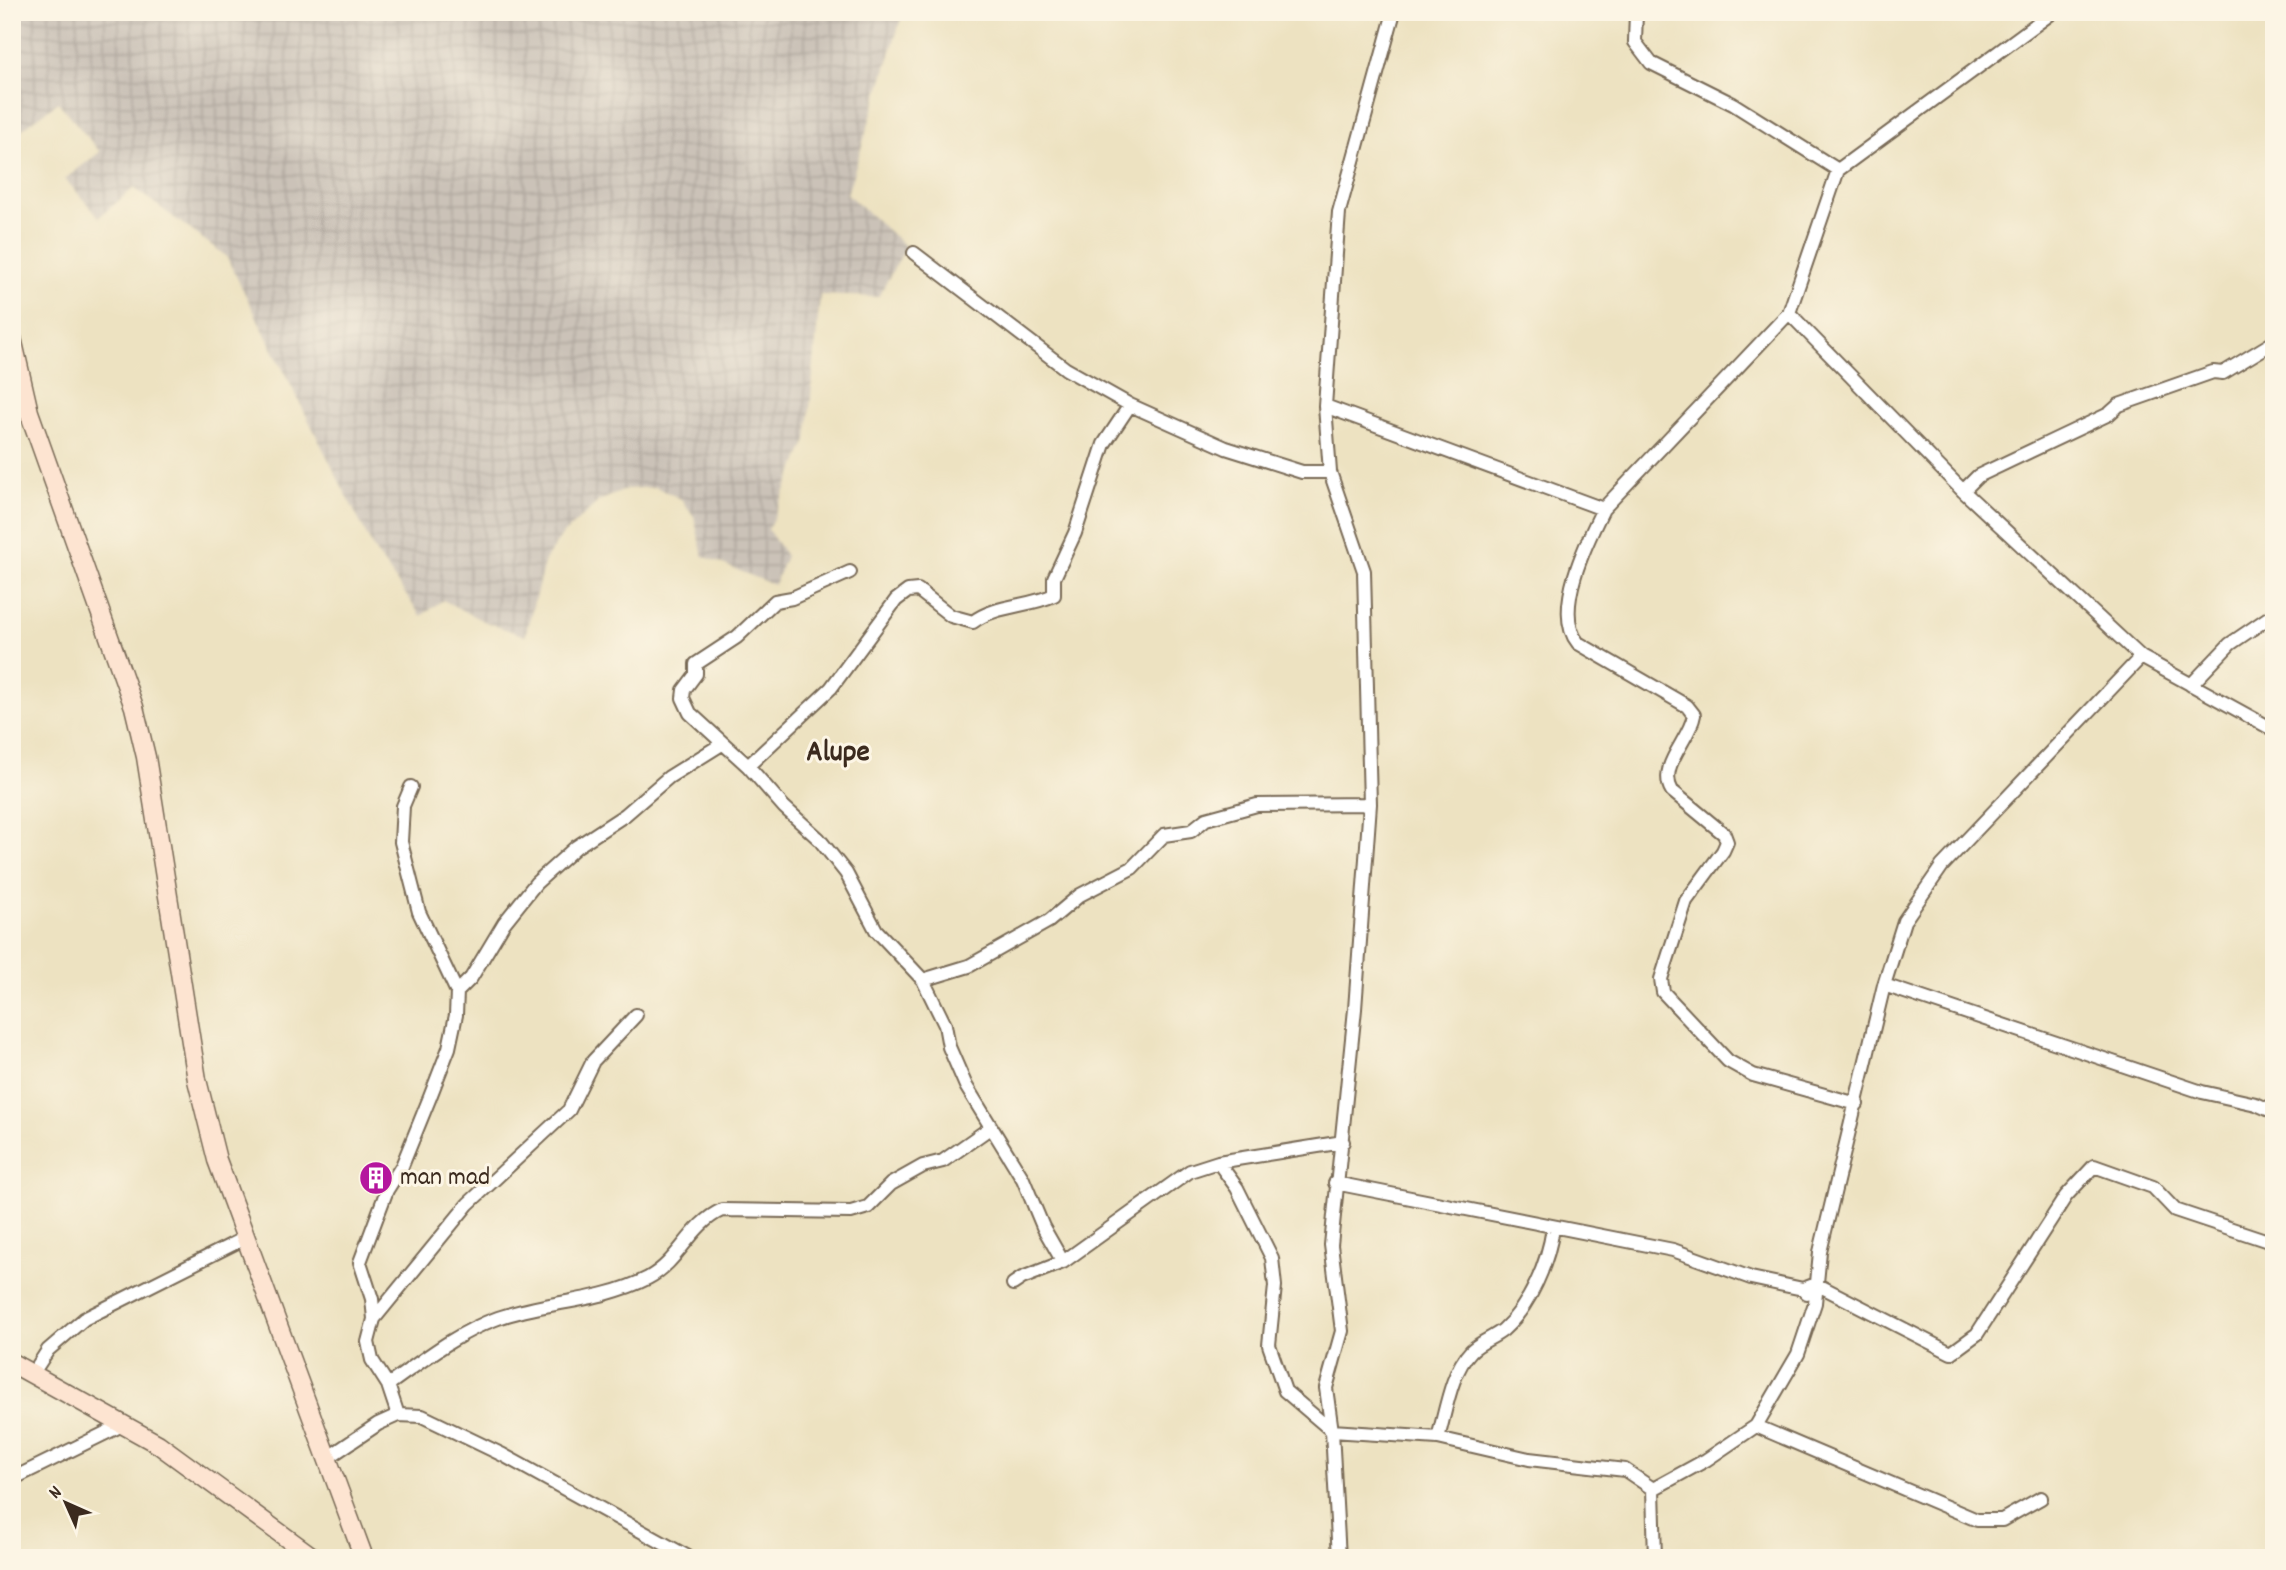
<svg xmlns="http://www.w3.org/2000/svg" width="2286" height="1570" font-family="Dekko,sans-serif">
<defs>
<pattern id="industrial-grid" width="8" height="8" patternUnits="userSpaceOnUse" patternTransform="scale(1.75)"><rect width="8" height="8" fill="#cbc2b8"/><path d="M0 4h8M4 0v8" fill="none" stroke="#afa79e"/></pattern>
</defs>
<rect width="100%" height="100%" fill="#fcf5e5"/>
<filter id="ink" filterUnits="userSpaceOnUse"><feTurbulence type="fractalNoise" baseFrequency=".0143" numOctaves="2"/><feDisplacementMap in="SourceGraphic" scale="14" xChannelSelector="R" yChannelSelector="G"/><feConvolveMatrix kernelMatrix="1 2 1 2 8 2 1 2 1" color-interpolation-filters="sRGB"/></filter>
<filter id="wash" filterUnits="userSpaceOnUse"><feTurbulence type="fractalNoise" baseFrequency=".00686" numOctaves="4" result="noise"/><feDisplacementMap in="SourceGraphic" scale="28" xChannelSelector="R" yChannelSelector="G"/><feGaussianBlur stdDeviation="1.57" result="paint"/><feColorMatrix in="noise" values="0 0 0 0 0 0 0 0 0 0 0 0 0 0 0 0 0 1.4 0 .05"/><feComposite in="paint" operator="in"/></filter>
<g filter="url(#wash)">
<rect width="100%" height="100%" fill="#ede2c1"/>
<!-- industrial -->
<path fill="url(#industrial-grid)" d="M12,12H903L847,194L906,247L878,297L820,295L807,440L768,530L786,556L774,585L703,556L694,516L681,499L656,487L627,489L599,501L563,534L545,560L525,636L483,621L443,600L421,616L374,550L226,256L134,188L99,217L65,179L100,152L58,102L12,137Z"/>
</g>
<g filter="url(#ink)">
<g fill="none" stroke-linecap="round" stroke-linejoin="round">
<!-- street casing -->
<g stroke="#796a57" stroke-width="16">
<path id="street" d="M1636,12L1635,42L1651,63L1733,104L1838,170
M2053,12L1838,170L1789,313L1963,491L2141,657L2274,730
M914,253L1066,369L1130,405L1226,448L1302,472H1330
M1789,313L1603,509C1587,541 1552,611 1578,643L1687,706L1694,715C1690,740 1657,766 1672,791L1724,834L1727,842L1723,851L1686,901L1661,979L1663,992L1728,1061L1753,1075L1857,1104
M1325,406L1603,509
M1963,491L1978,476L2109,414L2119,405L2213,372L2223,373L2274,342
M850,572L792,598L775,601L737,637L696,664V674L684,690L683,698L690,713L748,766L784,807L819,839L846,873L876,930L923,980L945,1025L949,1047L966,1086L1023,1179L1043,1227L1063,1262
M2191,685L2230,644L2274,614
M748,766L831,688L896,600L908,591L918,590L951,616L973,622C995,605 1028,607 1054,595V578L1075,533L1104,444L1130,405
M923,980L969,966L1049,921L1080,895L1132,868L1164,835L1191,831L1206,819L1257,805L1370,804
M1884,985L2202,1092L2256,1104L2274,1112
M457,992L471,978L504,923L536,883L576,847L625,815L669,777L722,744
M1218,1162L1237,1188L1272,1258L1275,1286L1269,1345L1285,1391L1332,1431L1438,1438L1529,1459L1625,1470L1653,1489
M1335,1183L1673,1250L1751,1278L1803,1289L1807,1293
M1013,1284L1022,1278L1063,1262L1190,1171L1218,1162L1343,1142
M1803,1289L1816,1284L1951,1353L1977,1334L2066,1196L2094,1166L2153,1187L2175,1210L2274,1243
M374,1319L372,1299L360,1262L387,1190L402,1166L430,1097L449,1048L456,1015L457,992L419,912L401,842L403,806L411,787
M33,1373L48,1350L84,1319L245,1238
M388,1385C422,1361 458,1332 498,1318C547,1301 601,1302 648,1278C680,1261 690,1224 722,1210L851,1212L868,1207L891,1184L923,1166L943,1161L990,1128
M398,1415L388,1385L372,1360L368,1342L374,1319L468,1204L569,1110L593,1061L636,1015
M1756,1426L1977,1520H2002L2041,1498
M1438,1438C1446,1410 1451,1372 1471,1351C1480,1342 1493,1338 1503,1330C1530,1306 1548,1263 1553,1228
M329,1457L378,1424L398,1415L422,1416L503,1455L690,1558
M12,1479L124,1424
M1339,1558L1332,1431L1326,1388L1342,1331L1331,1245L1355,1009L1370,804L1364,571L1330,472L1325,406L1339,212L1394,12
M1655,1558L1653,1489L1706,1460L1756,1426L1798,1354L1815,1303L1820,1252L1884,985L1904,921L1942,866L2141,657"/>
</g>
<!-- secondary casing -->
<g stroke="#796a57" stroke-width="21">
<path id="secondary" d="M12,338L29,412L134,707L146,757L197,1080L217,1160L364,1558
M12,1363L158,1444L314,1558"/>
</g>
<!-- street -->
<use href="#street" stroke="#fff" stroke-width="12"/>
<!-- secondary -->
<use href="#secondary" stroke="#fde4d1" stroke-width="18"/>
</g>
</g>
<!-- icons -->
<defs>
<g id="building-disc" transform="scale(1.75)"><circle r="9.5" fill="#b5179e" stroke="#fcf5e5"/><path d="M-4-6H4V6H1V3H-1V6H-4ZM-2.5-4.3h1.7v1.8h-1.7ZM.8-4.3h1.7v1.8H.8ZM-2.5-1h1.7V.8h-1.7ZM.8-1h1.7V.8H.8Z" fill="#fff"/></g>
</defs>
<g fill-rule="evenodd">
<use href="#building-disc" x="376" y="1178"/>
</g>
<g text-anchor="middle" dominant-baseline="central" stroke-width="6" stroke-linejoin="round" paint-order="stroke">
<!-- poi labels -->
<g font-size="26" fill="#3b2a1e" stroke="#fcf5e5" text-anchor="start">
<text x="400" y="1178">man mad</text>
</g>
<!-- quarter labels -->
<g font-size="30" font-weight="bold" fill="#3b2a1e" stroke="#fcf5e5">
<text x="838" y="754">Alupe</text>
</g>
</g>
<!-- margin -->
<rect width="2286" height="1570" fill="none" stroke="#fcf5e5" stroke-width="42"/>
<!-- north arrow -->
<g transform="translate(66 1503) rotate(315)" stroke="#fcf5e5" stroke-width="5" paint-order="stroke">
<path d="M0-5L12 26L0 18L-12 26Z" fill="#3b2a1e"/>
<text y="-10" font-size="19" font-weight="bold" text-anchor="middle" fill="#3b2a1e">N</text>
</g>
</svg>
